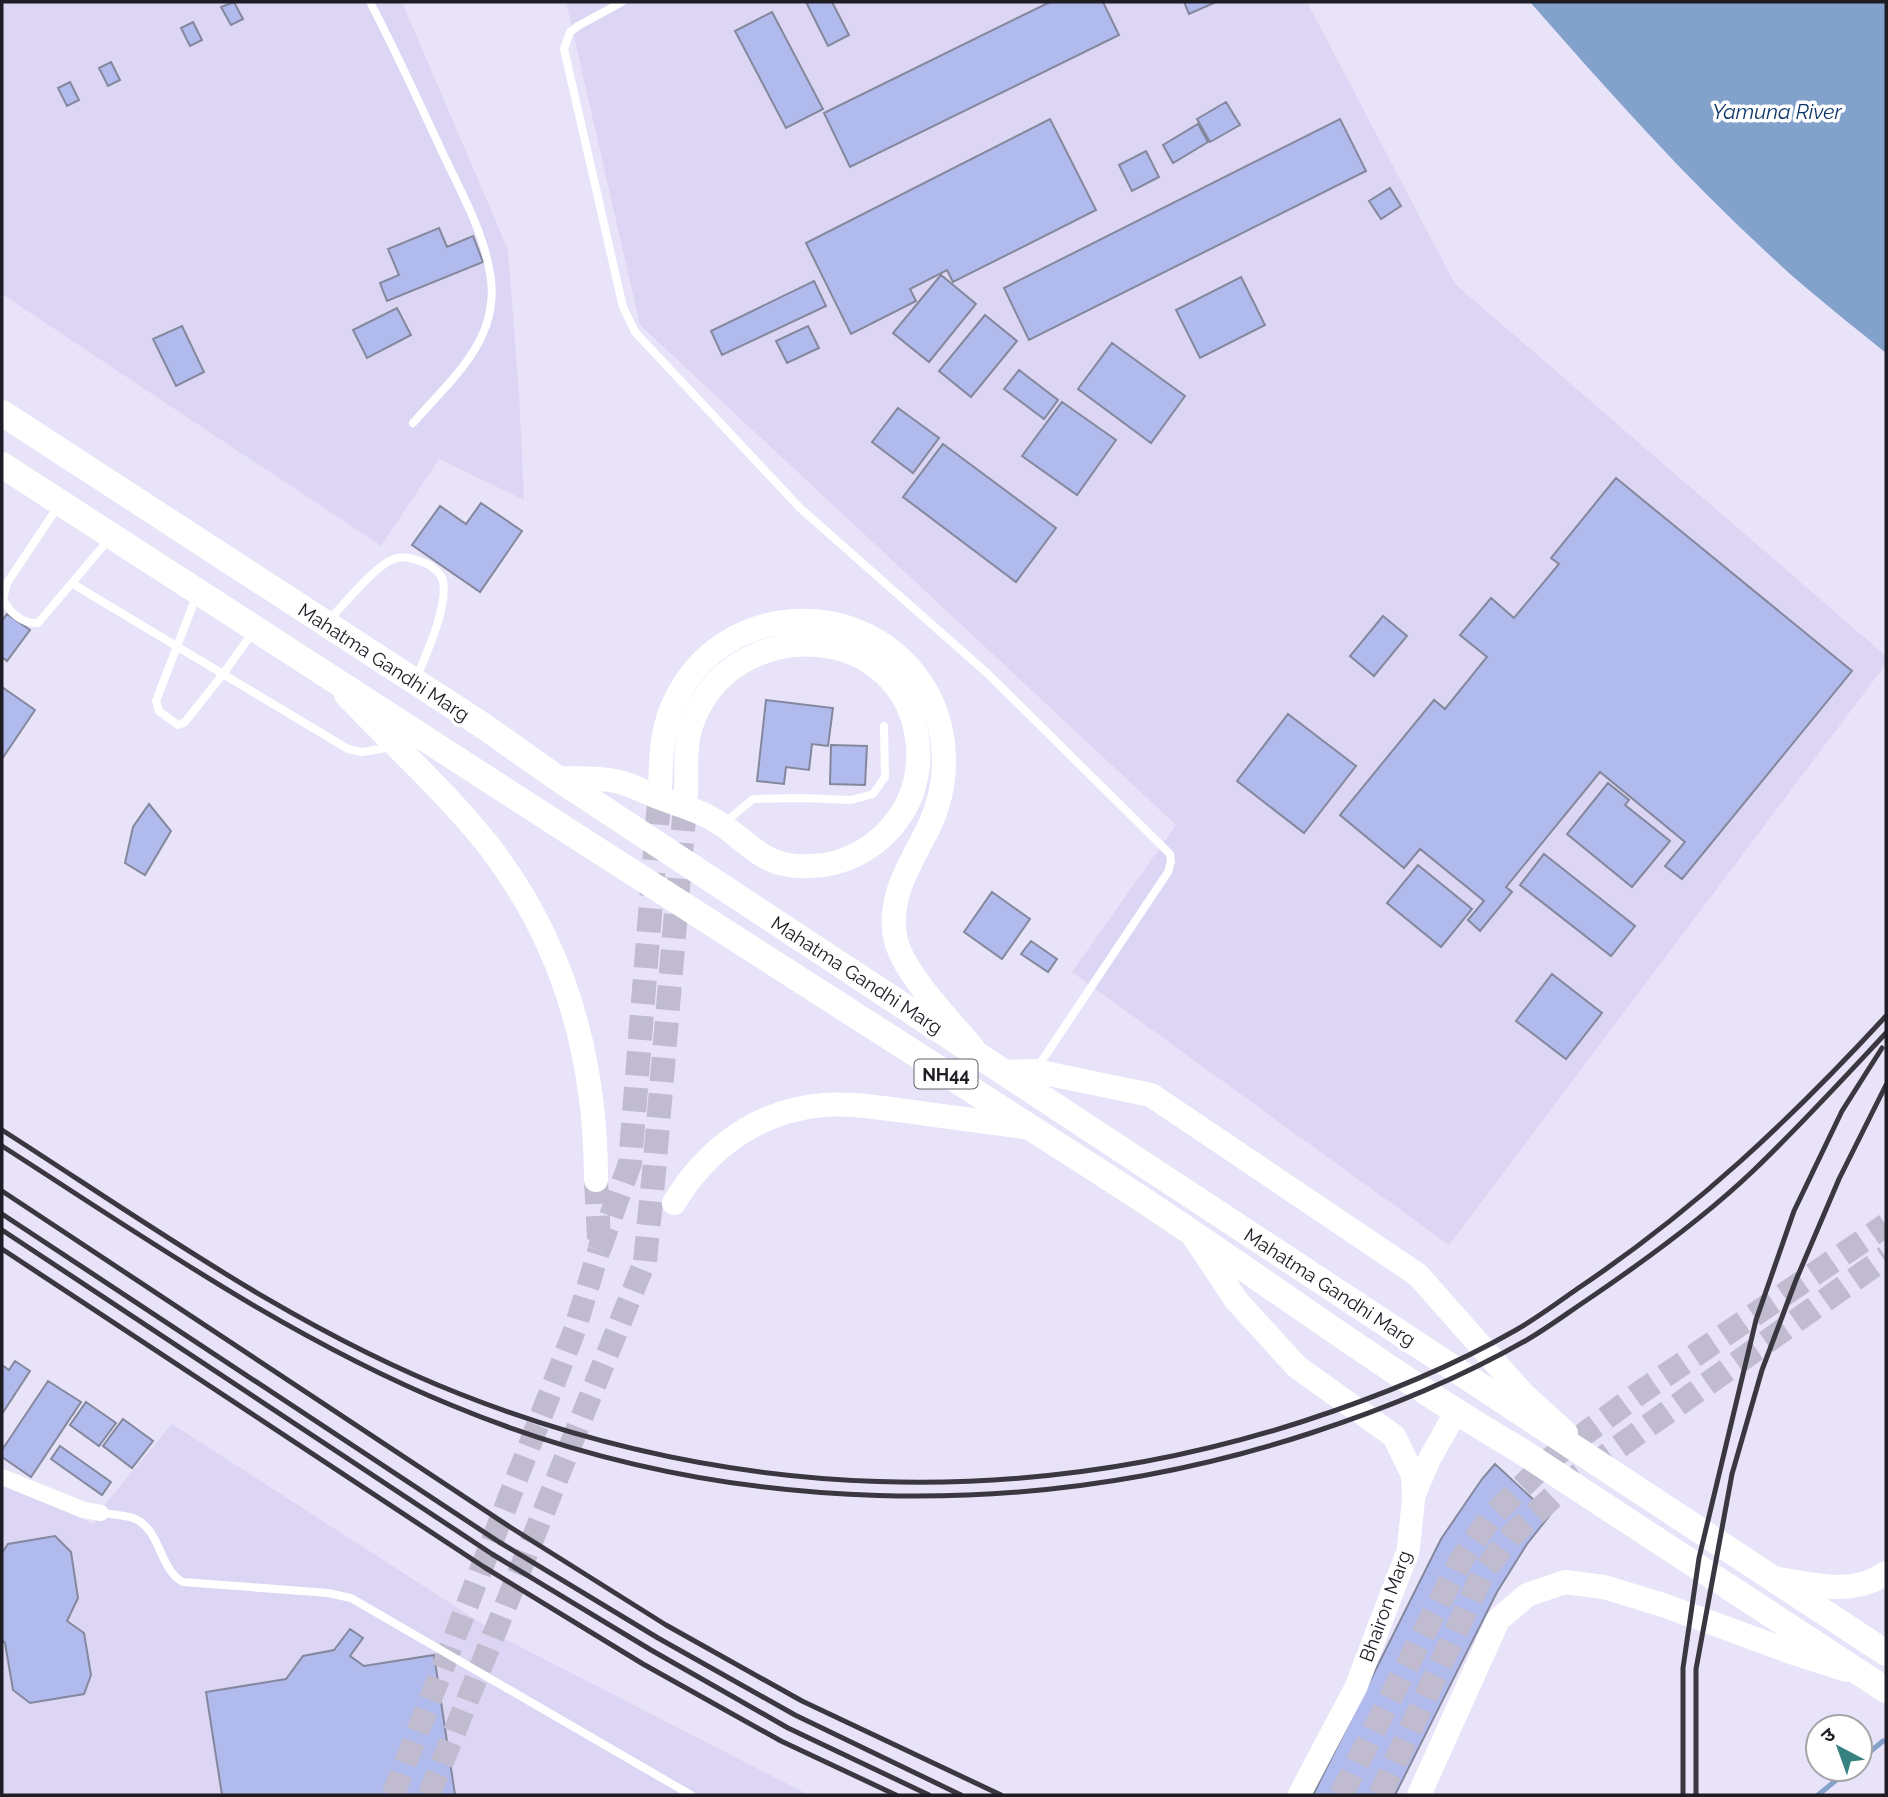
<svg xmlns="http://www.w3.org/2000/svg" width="1888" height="1797" font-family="Raleway,'Noto Sans Devanagari',sans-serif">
<rect width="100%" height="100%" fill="#e9e3fa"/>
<!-- built -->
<path fill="#dcd5f3" d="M2,2H402L508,250L519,393L524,500L439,459L381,546L2,294Z
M566,2H1307L1455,284L1886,656V664L1449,1245L1072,972L1176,825L640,325Z
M172,1424L509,1641L809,1795H2V1485L94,1524L102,1508Z"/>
<!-- water -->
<path fill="#82a1cb" d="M1530,2H1886V353C1859,331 1831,309 1804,286C1704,199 1616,100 1530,2Z"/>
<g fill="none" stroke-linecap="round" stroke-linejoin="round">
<!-- stream -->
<path stroke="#82a1cb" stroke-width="5" d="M1860,1760L1883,1741
M1818,1795L1850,1769"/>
</g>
<!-- building -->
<path fill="#b1baec" stroke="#84889d" stroke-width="2" d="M234,2L243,19L231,25L221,7Z
M806,2H832L849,35L828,46Z
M1050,2H1103L1119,35L850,167L824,113Z
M1184,2H1216L1189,14Z
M772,12L823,109L786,128L735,31Z
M193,22L202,40L190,46L181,28Z
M111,62L120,80L108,86L99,68Z
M70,82L79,100L67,106L58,88Z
M1226,102L1240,125L1210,142L1197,119Z
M1050,119L1096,210L953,282L947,270L910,289L916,301L851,334L806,243Z
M1340,119L1366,171L1029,340L1004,288Z
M1198,124L1208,142L1173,163L1163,145Z
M1146,151L1159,177L1132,191L1119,165Z
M1390,188L1401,206L1381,219L1369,201Z
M439,228L447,247L473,236L483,262L387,301L380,283L399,275L388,249Z
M941,275L976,304L929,362L893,333Z
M1241,277L1265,325L1200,358L1176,310Z
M814,281L826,306L722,355L711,331Z
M397,308L411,335L367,358L353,330Z
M985,315L1017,341L971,397L939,371Z
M182,326L204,372L176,386L153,339Z
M808,326L819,348L787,363L776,341Z
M1112,343L1185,396L1151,443L1078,389Z
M1019,370L1058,400L1044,419L1004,389Z
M1062,402L1116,440L1077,495L1022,456Z
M898,408L939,438L913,473L872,442Z
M943,444L1056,528L1016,582L903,497Z
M1616,478L1852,671L1682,879L1665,866L1685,842L1600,772L1506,887L1512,892L1480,931L1468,920L1484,901L1420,849L1404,868L1340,815L1434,700L1445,709L1487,657L1460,635L1491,598L1514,618L1559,564L1551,558Z
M481,503L522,531L480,592L412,545L440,506L466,524Z
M7,614L30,630L7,661L2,657V621Z
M1383,616L1407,636L1374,676L1350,656Z
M2,687L35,710L2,759Z
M766,700L833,708L828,746L812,744L809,770L786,767L784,784L757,781Z
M1288,714L1356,766L1304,833L1237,781Z
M831,745L867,746L865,785L830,784Z
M1608,783L1629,800L1625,805L1670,841L1632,887L1567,834Z
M149,804L171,831L145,875L125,863L133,827Z
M1544,854L1635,926L1611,956L1520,885Z
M1418,865L1472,909L1441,947L1387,903Z
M992,892L1030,919L1002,959L964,932Z
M1031,941L1057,959L1048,972L1021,954Z
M1552,974L1602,1013L1566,1059L1516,1021Z
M15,1361L30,1371L2,1414V1365L9,1370Z
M48,1381L81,1402L31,1477L2,1457V1450Z
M86,1402L116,1423L99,1446L70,1425Z
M123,1419L153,1441L132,1468L103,1446Z
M60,1446L111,1482L102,1495L51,1459Z
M1495,1464L1550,1515L1527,1544L1497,1592L1395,1795H1313L1441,1539L1482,1479Z
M55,1536L71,1552L78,1598L67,1621L84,1633L91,1675L84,1694L30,1703L13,1690L5,1643L2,1640V1553L8,1544Z
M350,1629L363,1638L350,1656L364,1666L434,1655L455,1795H222L206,1692L286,1679L303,1656L334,1650Z"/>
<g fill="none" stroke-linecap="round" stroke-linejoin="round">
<!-- secondary-tunnel -->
<path stroke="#c0bbcf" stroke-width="23" stroke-dasharray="23 11" stroke-linecap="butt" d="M393,1795L575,1329L599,1250
M429,1795L645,1261"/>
<!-- primary-tunnel -->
<path stroke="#c0bbcf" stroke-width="24" stroke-dasharray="24 12" stroke-linecap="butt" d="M596,1180L599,1239
M599,1250L630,1163L660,790
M645,1261L654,1172L686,794
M1341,1795L1461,1560L1491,1517L1549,1460L1641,1392L1886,1225
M1380,1795L1484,1571L1511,1536L1569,1482L1886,1257"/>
<!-- service -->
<path stroke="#fff" stroke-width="8" d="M370,2C397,53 421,107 446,160C462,194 482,230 489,268C494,287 492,312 484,331C470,366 437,395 413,423
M622,2L578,26L570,32L564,49L623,307L635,332L800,508L988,674L1170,854L1171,862L1168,872L1037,1068
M59,505L7,583L3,599C10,613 22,624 38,623L110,538
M73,584L348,749L362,752L392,747
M196,597L156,701L159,711L178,725L185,722L223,674L253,632
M328,621C343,606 375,565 394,559C406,555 414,559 425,563C432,566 441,573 443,581C448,608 426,654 416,679
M723,824L753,799L801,798L851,800L873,794L885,777L884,726
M101,1513C111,1514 123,1515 133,1518C161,1528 159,1570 183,1582L328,1593L351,1598L691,1795"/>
<!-- minor -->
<path stroke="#fff" stroke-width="16" d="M2,1477L84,1510L101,1513"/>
<!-- secondary -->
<path stroke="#fff" stroke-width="23" d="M1299,1795L1356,1687L1408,1551L1414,1495L1430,1458L1456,1412"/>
<!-- primary -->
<path stroke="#fff" stroke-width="24" d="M346,695C393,744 446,792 489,846C565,945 596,1057 596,1180
M557,778C575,779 596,777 615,781C628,783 642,791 655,796C672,803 692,808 709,817C749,838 758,869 811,866C847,865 880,846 900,816C914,796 920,770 918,746C908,619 730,610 691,726C684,748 687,771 686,794
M660,790C661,757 661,727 677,697C723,605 854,594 916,676C949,719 952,778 929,827C911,863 886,898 896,941C905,975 950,1020 973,1048
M1004,1072L1035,1071L1151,1095L1418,1275L1524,1395L1566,1433
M674,1203C707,1148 759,1110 824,1105C856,1103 888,1109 920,1113C957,1118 994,1123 1031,1128
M1192,1234L1236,1300L1297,1367L1394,1436L1413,1475L1414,1495
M1773,1578C1811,1584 1852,1597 1886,1573
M1419,1795L1498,1620L1527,1595L1565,1582L1604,1587L1663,1605L1791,1652L1847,1670"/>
<!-- trunk -->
<path stroke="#fff" stroke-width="26" d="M2,413L485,727L557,778L1886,1653
M2,465C372,706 745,945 1117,1183C1252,1270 1380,1368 1518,1449L1886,1690"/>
<!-- rail -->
<path stroke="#3a3741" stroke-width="5" d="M2,1130C150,1225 296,1330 460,1394C731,1501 1024,1511 1301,1422C1375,1398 1448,1369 1516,1330C1537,1318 1557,1303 1577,1289C1695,1210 1791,1119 1886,1016
M2,1146C147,1239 290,1339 451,1405C722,1518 1033,1524 1311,1433C1385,1409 1458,1379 1525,1341C1546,1329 1566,1314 1587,1300C1643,1262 1705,1217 1754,1170C1800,1126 1843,1079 1886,1033
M2,1191L510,1527L666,1625L802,1701L1001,1795
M2,1214L499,1542L658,1638L795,1715L961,1795
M2,1230L492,1554L651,1650L788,1728L929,1795
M2,1249L484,1567L643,1664L781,1741L896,1795
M1683,1795V1668L1699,1558L1756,1320L1794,1211L1842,1111L1882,1048
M1696,1795V1669L1732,1474L1762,1370L1796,1280L1839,1179L1886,1085"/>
</g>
<g text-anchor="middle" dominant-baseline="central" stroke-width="7" stroke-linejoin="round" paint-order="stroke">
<!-- shield labels -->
<rect fill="#fff" stroke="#626066" stroke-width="2" x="914.5" y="1059.5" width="63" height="29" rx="5"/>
<g font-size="18" font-weight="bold" fill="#1e1c24">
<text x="946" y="1074">NH44</text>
</g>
<!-- street labels -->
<g font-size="19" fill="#1e1c24" stroke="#fff">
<text transform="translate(384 662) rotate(33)">Mahatma Gandhi Marg</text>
<text transform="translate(857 975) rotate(33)">Mahatma Gandhi Marg</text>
<text transform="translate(1330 1287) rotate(33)">Mahatma Gandhi Marg</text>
<text transform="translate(1385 1606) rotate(-70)">Bhairon Marg</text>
</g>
<!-- water labels -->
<g font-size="21" font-style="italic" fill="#0e376b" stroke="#fff">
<text x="1777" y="111">Yamuna River</text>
</g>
</g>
<!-- border -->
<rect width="1888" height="1797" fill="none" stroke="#1e1c24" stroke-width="7"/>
<!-- north arrow -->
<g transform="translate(1839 1748) rotate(319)"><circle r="33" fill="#ffffff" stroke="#a5a4a7" stroke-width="2"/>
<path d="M0-5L12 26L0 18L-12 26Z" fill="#388181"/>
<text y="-10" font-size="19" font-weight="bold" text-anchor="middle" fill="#1e1c24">उ</text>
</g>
</svg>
